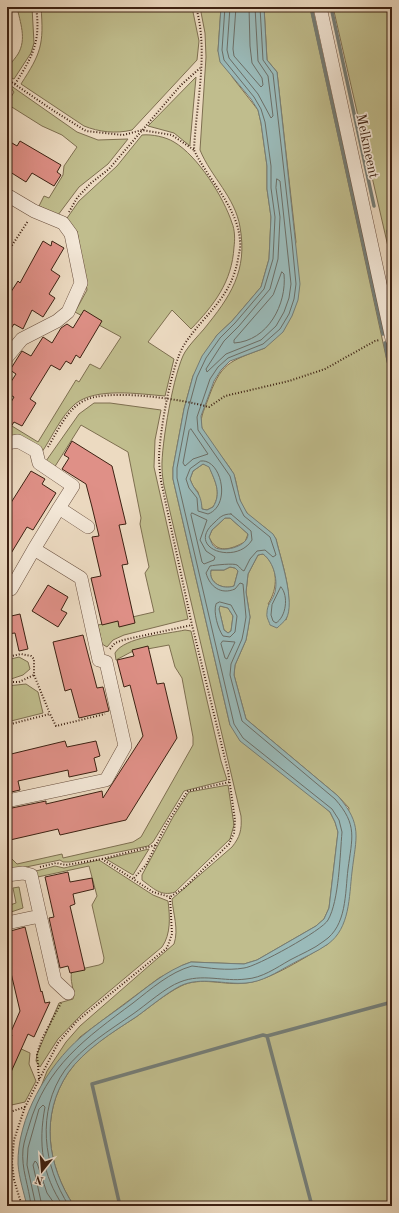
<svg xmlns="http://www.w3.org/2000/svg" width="399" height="1213" font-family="'Old Standard TT',serif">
<rect width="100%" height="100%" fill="#ecdac1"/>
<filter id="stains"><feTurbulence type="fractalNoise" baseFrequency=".005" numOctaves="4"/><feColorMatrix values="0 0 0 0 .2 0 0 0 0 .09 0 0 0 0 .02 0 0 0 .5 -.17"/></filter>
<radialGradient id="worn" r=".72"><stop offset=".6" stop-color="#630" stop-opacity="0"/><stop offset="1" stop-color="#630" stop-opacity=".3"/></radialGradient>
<!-- green -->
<path fill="#c0bd8d" stroke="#7e6f50" d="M17,7H32L34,43L31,53L14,79L7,76C7,65 13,62 18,54C27,39 20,22 17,7Z
M41,7H192L199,41L197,60L132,130C116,134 99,132 84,126L21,84C41,53 44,45 41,7Z
M200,7H221L218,51L233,78L258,110L261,123L267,166V189L271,217L269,259L261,287L232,321L217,335L193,376L184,409L173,468V479L230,725L330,812L335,822L338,832L329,908L324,919L316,926L257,960L244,964L191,962L183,965L159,978L80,1037L39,1092L47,1071L66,1042L80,1026L174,944C179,929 173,914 172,899L232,847C240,837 242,830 241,816L164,486C163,480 162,474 162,468C161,446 174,370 185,352C190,344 198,336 204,329C230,297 248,271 240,227C235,197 211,177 200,150L206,57L205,33Z
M264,7H310L392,384V1206H74C47,1165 40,1115 68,1073C84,1049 113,1032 136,1017C150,1007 165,994 181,986C201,976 225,986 246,983C269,981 307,956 328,944L349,808L338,796L246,719L234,675L235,665L246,640L250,617L246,592L248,574L258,555L263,554C279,566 278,589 268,604L286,620C294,595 282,564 276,539C269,528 256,523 247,513C236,500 239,485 233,473C226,460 206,440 202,428C199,420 204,410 207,402C221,362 228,362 265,348L296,242L277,72L267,60Z
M333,7H392V264Z
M196,77L190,144V146L174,133L148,126Z
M7,83L77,132L98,140L128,139L108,164L79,187L58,215L39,206L44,196L49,198L63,175L64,166L77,147L62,135L42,126L7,104L14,92Z
M142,135C152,134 166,137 174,142C198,156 224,198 232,223C235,230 235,240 234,247C232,282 214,305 191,329L172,310L148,342L174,359L165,396C139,394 96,387 75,404C61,416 52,437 42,452L7,438V423L38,442L76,380L79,382L90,364L100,369L121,337L75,312L87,290L77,231L65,221L79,201L117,166Z
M94,403H110L161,410L155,440L154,467L188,619L124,635L113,640L107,647L102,644L98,625L154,612L145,573L149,567L140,524L141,518L128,452L81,425L54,468L46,461L79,414Z
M203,464L209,466C215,481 222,493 213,507L207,510L202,509L198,492L193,486L190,479L193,471Z
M225,518H230L248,534L245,542C231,549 217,555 209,537L212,530Z
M230,567L235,568L238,571L234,586C223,590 208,583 211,570H224Z
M220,606L228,608L233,616L231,631L228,633L224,630L219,609Z
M185,630L191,631L221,761L227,780L184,791L153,842L148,846L70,862H63L60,860L26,867L22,871L7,869V860L10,857L17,864L62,854L63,858L133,842L141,837L193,745V737L182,678L175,667L169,645L131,652L116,660L115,653C124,637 167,634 185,630Z
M19,657L28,662L30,669L23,675L8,680L7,660Z
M26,684L38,692L43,713L7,722V686Z
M228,785L234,825L230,839L175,892C161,897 153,888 142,880V875L173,817L189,792Z
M149,849L133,875L106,859Z
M99,860L153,895L168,901C170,917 171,934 162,947L82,1014L58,1039L40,1067L36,1061L37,1054L59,1003L73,999C75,989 69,981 72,971L99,965L103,963L104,958L92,905L97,896L89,866L33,878L36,871L55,866L64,868Z
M19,887L23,908L11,912L12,920L7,921V906L16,903L13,888Z
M17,1047L30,1053L29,1064L36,1081L25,1102L7,1106V1071Z"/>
<!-- water -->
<path fill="#9abab9" stroke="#757d76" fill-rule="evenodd" d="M221,7H264L267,60L277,72L300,284L298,300L292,316L283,332L265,348L230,361L221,370L214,381L201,416L202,428L234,474L240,500L247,513L273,534L276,539C280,557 296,603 286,619C284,622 280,625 277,628L270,625C269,621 266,617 267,613C267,605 271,602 274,595C279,582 274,562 263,554L258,555L248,574L246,592L250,617L248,629L246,640L235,665L234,675L246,719L338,796C363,825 356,837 352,872C349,897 350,928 328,944C317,952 302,958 290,965C277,972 262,982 246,983C225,985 201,976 180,986C165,994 150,1007 136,1017C113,1032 84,1050 68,1073C40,1115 47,1165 74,1206H27C24,1193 19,1178 18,1164C17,1119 47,1066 81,1037C95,1025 110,1015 125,1004C145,989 166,970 191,962L244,964L257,960L316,926L324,919L329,908L338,832L335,822L330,812L240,741L230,725L173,479V468L184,409L193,376L202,356L217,335L232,321L261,287L269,259L271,217L267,189V166L261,123L258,110L251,99L220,62L218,51ZM203,464L209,467C215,481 222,493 213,507L207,510L202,509C201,491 195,493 190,479L193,471ZM225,518H230L248,534C248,546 226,552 216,548C212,546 211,541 209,537L212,530ZM230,567L235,568L238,571L234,586C223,590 208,583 211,570H224ZM220,606L228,608L233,616L231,631L228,633L224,630L219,609Z"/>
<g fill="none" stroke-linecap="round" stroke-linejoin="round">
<!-- shore -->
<path stroke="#6c6e66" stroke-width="1" d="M230,7L227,50L229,58L258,94L271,118L273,116L268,76L258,61L255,7
M236,7L233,49L234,56L261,87L263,85L262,78L252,63L250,46L249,7
M277,179L280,181L291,284L289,298L284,312L276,326L261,340L226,354L207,372L206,369L224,341L239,326L270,289L278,259L280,217L276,188Z
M282,272L284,274C287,304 268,341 234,343V340L273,295Z
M191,429L208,454L193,459L185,466L183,463L189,431Z
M201,461C221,458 232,505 208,514L198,511L197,498L189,488L186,479L190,469Z
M192,513L207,520L200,540L206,551L215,557L214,560L204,564L202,562L191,515Z
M231,514L251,531L252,540C236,566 184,548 215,522C220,517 223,514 231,514Z
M281,587C289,596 286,617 276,623L273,621L271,615L272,605Z
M220,602L231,605L237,616L235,632L230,637L223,636C218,629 213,612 216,604Z
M223,641L235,642L227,659L225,658L221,644Z
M31,1206C29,1186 21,1169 23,1149C24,1141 27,1133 29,1126C46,1066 86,1038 133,1003C151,989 170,972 192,966C209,968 227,971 244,968C256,967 323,930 328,920C339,901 340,855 342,832L339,820L332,809L243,738L234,724L177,478V468L188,410L197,377L206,358L220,338L235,323L264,289L273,259L275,217L271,188V166L265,122L261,109L254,97L224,60L222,50L225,7
M36,1206L27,1165L28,1148L39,1109L43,1105L45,1107C38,1144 42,1174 63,1206
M42,1206L33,1165L35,1161L37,1163L47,1193L56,1206
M69,1206C43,1166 36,1111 65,1070C82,1047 110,1030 133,1014C146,1005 166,987 180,982C202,973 224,982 246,979C262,978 276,968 290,960C301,954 314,949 324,941C347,926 345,893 348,869C352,838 358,825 335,799L242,721L230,675L231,664L242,639L244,629L246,617L243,584L240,583L235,589C221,595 210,587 206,573L210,566C215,565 234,563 237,565C240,567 241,570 244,571L250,559L257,551L265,550L273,557L276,555L270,537L244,516L237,502L230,476L198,430L197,417L210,379L218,367L228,358L263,344L280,329L289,314L294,299L296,284L292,242L273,74L263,60L260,7"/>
<!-- stream -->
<path stroke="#757d76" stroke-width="3.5" d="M311,7L383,334
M331,7L374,206
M388,231L392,251
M385,343L392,381
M267,1036L312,1206
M120,1206L92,1084L263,1035L267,1036L392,1002"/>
</g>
<!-- building -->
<path fill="#df9087" stroke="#3d2112" d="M7,140L17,146L20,141L61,165L57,172L61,175L54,186L32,173L26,182L7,170Z
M43,241L51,246L52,241L64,248L51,270L60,276L49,294L55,298L43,317L32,310L23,329L14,324L7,335V298L18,281L20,283Z
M84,310L102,321L80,358L76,355L71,364L66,361L60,370L51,365L30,399L36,403L22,426L14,422L7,433V409L14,397L7,393V388L16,374L10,370L20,354L22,351L31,356L43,337L52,343L61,328L67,324L73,328Z
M72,441L112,466L126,524L119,525L128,564L122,565L135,623L119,627L118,621L102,625L91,578L101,576L92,537L99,536L92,507L86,484L62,469L69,458L64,455Z
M31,471L45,479L42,484L56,493L33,530L27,527L7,560V509Z
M48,585L68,597L61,610L67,613L58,627L32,611Z
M20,614L28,649L19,651L15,633L7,634V617Z
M83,635L97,688L103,687L109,711L79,718L71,689L65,691L53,642Z
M148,646L157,684L164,683L177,738L126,820L60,835L58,829L10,840L7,828V809L46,801V804L102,791L103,798L143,736L130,685L124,687L117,660L134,656L132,650Z
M65,741L67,747L96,741L100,756L94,758L97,771L69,777L68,770L18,781L20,790L7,793V755Z
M68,872L70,882L92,878L94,889L73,894L75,904L70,906L85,970L70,973L68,966L60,968L49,918L54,917L45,877Z
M25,927L41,992L42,991L45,1003L50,1002L34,1037L28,1034L7,1081V1046L12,1035L10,1034L20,1011L7,956V932Z"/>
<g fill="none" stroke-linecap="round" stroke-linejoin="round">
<!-- minor casing -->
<g stroke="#694f3e" stroke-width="14">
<path id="minor" d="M320,7L392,339
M7,195L34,211L63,223L71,234L81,283L68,312L57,321L22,339L7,357
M7,443L18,441L36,451L39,463L73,486L59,508
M34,549L59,508L88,527
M7,590L11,589L34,549L81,578L99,660L106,662L125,746L106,780L7,801
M7,875L23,873L31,875L55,981L68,993
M7,923L40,916"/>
</g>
<!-- path -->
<path stroke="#3d2112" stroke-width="2" stroke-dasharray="1 2" stroke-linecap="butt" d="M7,79L54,111L86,131L123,135L142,130L172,135L194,150
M15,84C33,56 41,41 36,7
M69,212L77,198L91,183L109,169L181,85L200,68
M7,253L28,221
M48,447C56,434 64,416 76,406C81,402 88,398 95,397C124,391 180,399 209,407L225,396L289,381L325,369L375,341L380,340
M110,649L115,643L123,640L192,625
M7,657L21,654L31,656L34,659V675L50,714
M7,682H19L34,675
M7,725L50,714L56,726L105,714
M102,859L156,845
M40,867L56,863L66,865L102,859L153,892L170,897
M134,878L146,865L167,823L185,795L188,791L230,782
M39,1079L37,1054L42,1039L61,1003
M7,1113L25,1107
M7,1144L12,1151
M22,1206L14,1180L12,1162L14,1140L25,1107L58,1043L77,1021L167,948L172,934L170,897L184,888L229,844L234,833L235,820L228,771L192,625L161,481C160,473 159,464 159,457C160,430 171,366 184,345C204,314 231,299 238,259C239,253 241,247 240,241C238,207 208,180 194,150C196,103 209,53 196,7"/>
<!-- minor -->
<use href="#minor" stroke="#f3e7d7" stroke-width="13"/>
</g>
<g text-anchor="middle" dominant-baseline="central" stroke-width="3.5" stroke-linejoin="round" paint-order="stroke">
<!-- street labels -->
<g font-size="14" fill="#3d2112" stroke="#f3e7d7">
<text transform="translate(367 146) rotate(78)">Melkmeent</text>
</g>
</g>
<!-- margin -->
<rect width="399" height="1213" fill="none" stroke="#ecdac1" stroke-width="24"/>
<rect x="8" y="8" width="383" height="1197" fill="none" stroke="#3d2112" stroke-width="2"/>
<rect x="12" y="12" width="375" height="1189" fill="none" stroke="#3d2112"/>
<!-- north arrow -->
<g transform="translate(42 1171) rotate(197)" stroke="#f3e7d7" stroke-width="3" paint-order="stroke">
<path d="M0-3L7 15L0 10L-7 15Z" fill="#3d2112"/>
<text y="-6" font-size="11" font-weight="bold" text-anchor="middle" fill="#3d2112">N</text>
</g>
<rect width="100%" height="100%" filter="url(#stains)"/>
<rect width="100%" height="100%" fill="url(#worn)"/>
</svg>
